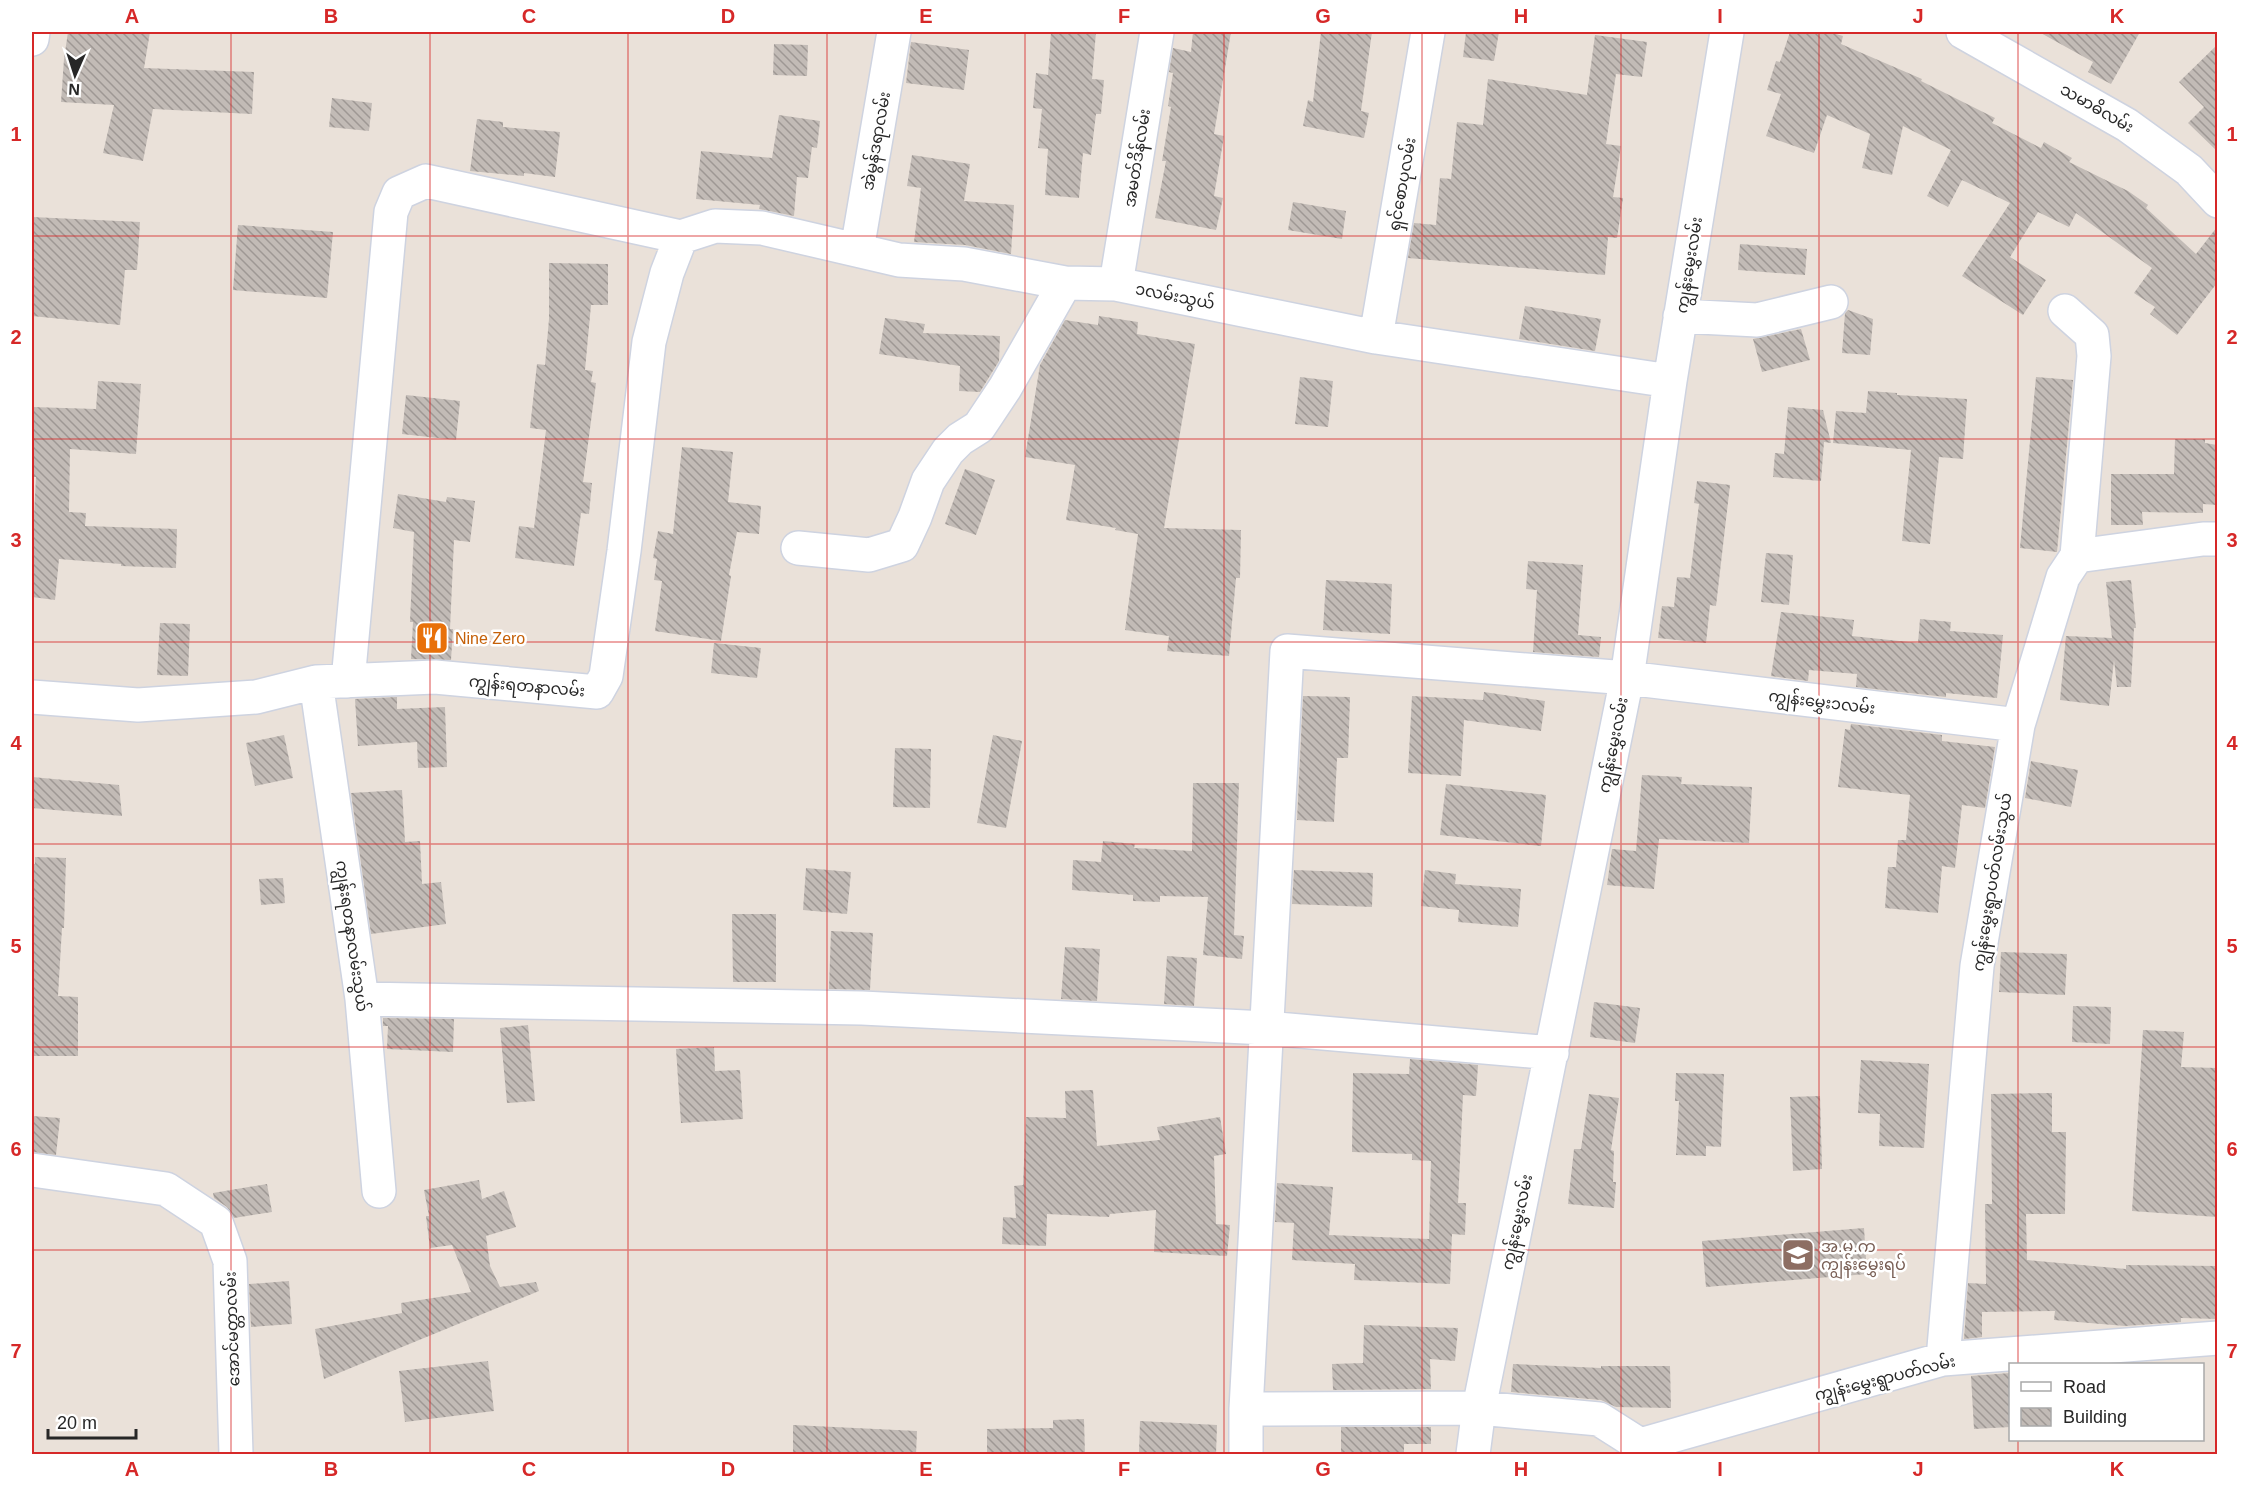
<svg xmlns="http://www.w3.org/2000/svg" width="2249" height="1486" font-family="Arial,'Noto Sans Myanmar',sans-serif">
<defs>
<pattern id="building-back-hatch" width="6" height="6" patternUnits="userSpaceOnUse" patternTransform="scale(1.5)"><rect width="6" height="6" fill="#c2bbb6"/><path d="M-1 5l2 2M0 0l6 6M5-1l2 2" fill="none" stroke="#9e9894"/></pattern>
</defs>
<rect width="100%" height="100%" fill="#eae1d9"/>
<!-- building -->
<path fill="url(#building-back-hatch)" d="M68,32H150L144,68L254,72L252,114L153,109L143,161L103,153L114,105L61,102L64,59Z
M1051,32H1096L1092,79L1104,80L1101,114H1096L1091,155L1083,153L1079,198L1045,195L1048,149L1038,148L1042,109L1033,108L1036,73L1048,75Z
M1193,32H1231L1214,134L1224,136L1214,196L1223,198L1216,230L1155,218L1166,161H1162L1171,107L1168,106L1173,73L1169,72L1173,48L1191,52Z
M1321,32H1372L1361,111L1369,113L1364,138L1303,126L1308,100L1313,102Z
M1466,32H1499L1494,61L1463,57Z
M1790,32H1829L1843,36L1841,44L1922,79L1921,81L1995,118L1992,123L2041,148L2044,142L2072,158L2069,162L2128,191L2148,205L2146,208L2196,254L2217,227V283L2177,335L2150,314L2155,307L2134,293L2152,268L2076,213L2069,227L2038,212L2010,257L2046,280L2023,315L1962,276L2010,203L1962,180L1948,207L1927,196L1951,150L1903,126L1892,175L1862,168L1870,134L1827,115L1814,153L1766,136L1781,94L1767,90L1776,61L1780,62Z
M2039,32H2140L2111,84L2088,72L2093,62Z
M1595,35L1647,42L1642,77L1616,74L1606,144L1621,146L1613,197L1623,198L1617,238L1608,237L1605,275L1408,258L1414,223L1436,225L1440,178L1451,179L1457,122L1483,125L1488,79L1587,95Z
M911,42L969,50L964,90L906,83Z
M774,44L808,45L807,76L773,75Z
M2217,45V151L2188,123L2204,107L2179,82Z
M332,98L372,103L369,131L329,127Z
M779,115L820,121L817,148L812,147L808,178L797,177L794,216L759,209L760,205L696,199L701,151L772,158Z
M477,119L503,122V127L560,132L555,177L524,173V176L470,171Z
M912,155L970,164L964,201L1014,205L1011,254L965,245L914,242L921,188L907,186Z
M1293,202L1346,211L1342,239L1288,230Z
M32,217L140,222L137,270H125L120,325L32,316Z
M238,225L333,232L327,298L233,290Z
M1740,244L1807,249L1805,275L1738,270Z
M549,263L608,264V305H591L585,370L593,371L591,382L596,383L583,482L592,483L589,514L581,513L574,566L515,558L519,526L534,528L546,430L530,428L537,364L545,365L549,319Z
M1525,306L1601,319L1595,351L1519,339Z
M1848,310L1873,319L1870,355L1842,353L1845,313Z
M1099,316L1138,322L1137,334L1195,344L1164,528L1241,530L1240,578H1236L1229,656L1167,651L1169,636L1125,630L1138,534L1115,530L1116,528L1066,520L1075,465L1025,457L1040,365L1065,320L1098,325Z
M885,318L925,324L923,333L1000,336L999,361L980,392L959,391L960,366L879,354Z
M1801,329L1810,360L1762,372L1753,339Z
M1300,377L1333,381L1328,427L1295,424Z
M2036,377L2073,380L2057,552L2020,548Z
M98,381L141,384L136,454L70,449L69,512L86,513L85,526L177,529L176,568L121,566V564L59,559L55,600L32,597V555L36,477H32V407L96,409Z
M1868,391L1897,393V395L1967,399L1963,459L1939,457L1930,544L1902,541L1911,450L1833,443L1836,411L1866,413Z
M406,395L460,401L456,440L402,434Z
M1788,407L1823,410L1831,443L1824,442L1821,481L1773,477L1775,453L1784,454Z
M2175,439H2205V443L2217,445V505L2203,504V513L2142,512L2143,525H2111V474H2174Z
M682,447L733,452L728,502L761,506L759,534L737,532L729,575L731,576L721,641L655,631L662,581L654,580L657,559L653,558L658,531L673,534Z
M965,469L995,480L976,535L945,524Z
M1697,481L1730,485L1716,606L1710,605L1706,643L1658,638L1662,606L1674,607L1677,577L1690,578L1699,504L1694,503Z
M398,494L446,502L447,497L475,501L470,542L454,540L450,629H453L451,660L411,659L413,622H410L414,532L393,528Z
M1766,553L1793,555L1789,605L1761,602Z
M1528,561L1583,565L1578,635L1601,637L1599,657L1533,652L1537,590L1526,589Z
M1326,580L1392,584L1390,634L1323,630Z
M2131,580L2136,628H2134L2131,687H2117L2114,660L2109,706L2060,700L2066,636L2112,638L2106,582Z
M1781,612L1854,620L1852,636L1918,643L1920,619L1951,622L1950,631L2003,635L1997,698L1946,693V697L1856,687L1857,674L1809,670L1808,681L1771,676Z
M160,623L190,624L188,676L157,675Z
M714,643L761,648L757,678L711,673Z
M1484,692L1545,701L1541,731L1464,720L1461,776L1408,773L1412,696L1483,700Z
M1303,696L1350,697L1348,758H1337L1334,822L1297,820Z
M397,697V709L445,707L447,767L418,768L417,742L358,746L355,699Z
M1851,724L1942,735V741L1995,747L1985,808L1962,805L1955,868L1942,866L1938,913L1885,908L1888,867H1896L1898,840H1906L1910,795L1838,787L1845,729L1850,730Z
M284,735L293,778L255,786L246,743Z
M993,735L1022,741L1006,828L977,823Z
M895,748L931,749L930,808L893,807Z
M2031,761L2078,770L2071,807L2025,798Z
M1642,775L1682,777L1681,784L1752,787L1749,843L1659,839L1654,889L1607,885L1612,849L1636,851Z
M32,777L119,785L122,816L32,808Z
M1193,783H1239L1234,935L1244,936L1242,959L1203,955L1208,897L1160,896V902L1133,901V895L1072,890L1073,860L1101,862L1103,841L1135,844L1134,848L1192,851Z
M1446,784L1546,795L1541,846L1440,835Z
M402,790L405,842L420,841L422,884L441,882L446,924L371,934L351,793Z
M35,857L66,858L64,928H62L58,996L78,997V1056H32V864H35Z
M806,868L851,872L847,914L803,910Z
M1294,870L1373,873L1372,907L1292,904Z
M1425,870L1456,874L1455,884L1521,889L1518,927L1458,922L1459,910L1421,906Z
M283,878L285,903L261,905L259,879Z
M732,914H776V982H733Z
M831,931L873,933L870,990L829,989Z
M1065,947L1100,949L1097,1001L1061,999Z
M2001,952L2067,954L2065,995L1999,992Z
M1167,956L1197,958L1194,1006L1164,1004Z
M1594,1002L1640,1008L1635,1043L1590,1037Z
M2073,1006L2111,1007L2110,1044L2072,1042Z
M383,1018L454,1019L453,1052L387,1049L388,1026H383Z
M528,1025L535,1101L507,1103L500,1028Z
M2143,1030L2184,1032L2181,1067L2217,1068V1217L2132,1211Z
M714,1047L715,1071L740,1070L743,1119L681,1123L676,1049Z
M1410,1059L1478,1065L1476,1096L1463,1095L1458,1203H1466L1465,1235L1452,1234L1450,1284L1354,1280L1355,1264L1292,1260L1294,1223L1275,1222L1277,1183L1333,1187L1329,1235L1429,1239L1431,1161L1412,1160V1154L1352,1152L1353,1073L1409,1074Z
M1861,1060L1929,1064L1924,1148L1879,1146L1880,1114L1858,1113Z
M1676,1073L1724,1074L1721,1147L1706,1146V1156L1676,1155L1679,1101H1675Z
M1093,1090L1097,1146L1160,1140L1157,1127L1220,1117L1226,1154L1214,1156L1216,1224L1230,1225L1227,1256L1154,1252L1156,1210L1110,1214L1109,1217L1047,1214L1046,1246L1002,1244L1003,1217L1016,1218L1014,1186L1023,1185L1026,1117L1066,1118L1065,1091Z
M2052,1093V1132H2066L2065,1214H2026L2027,1260L2126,1269V1265L2217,1266V1319L2181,1318V1322L2125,1326L2054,1320L2055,1311L1982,1312V1337L1964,1339L1968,1283L1986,1284L1985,1204H1992L1991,1094Z
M1589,1094L1619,1098L1611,1150L1614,1151L1613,1182H1616L1614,1208L1568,1204L1574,1149H1581Z
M1820,1096L1822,1169L1793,1171L1790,1097Z
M32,1116L60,1118L56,1155L32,1152Z
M479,1180L482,1199L504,1191L516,1227L486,1236L490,1266L500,1287L536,1282L539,1291L324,1379L315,1329L402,1313L401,1303L471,1292L452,1245L430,1248L426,1216H429L424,1190Z
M267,1184L272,1212L234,1218L227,1207L214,1198L213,1193Z
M1864,1228L1867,1274L1706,1287L1702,1241Z
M289,1281L292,1324L251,1327L249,1284Z
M1364,1325L1458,1328L1455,1361L1430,1359L1431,1389L1333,1390L1332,1364L1363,1363Z
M488,1361L494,1411L405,1422L399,1371Z
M1513,1364L1601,1368V1366H1670L1671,1408L1616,1407L1601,1400L1511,1392Z
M2010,1373V1427L1974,1429L1971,1376Z
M1084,1419L1085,1455H987V1429L1053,1428V1420Z
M1140,1421L1217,1425L1216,1455L1139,1452Z
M793,1425L917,1431L916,1455H793Z
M1341,1427H1431V1444H1404V1455H1341Z"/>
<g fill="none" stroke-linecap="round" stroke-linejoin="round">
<!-- minor casing -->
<g stroke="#ced3e0" stroke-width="36">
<path id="minor" d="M1963,32L2127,125L2189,170L2218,201
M32,39L33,32
M857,250L894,32
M1116,284L1157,32
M2065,311L2092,335L2094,356L2077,556
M1680,316L1757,320L1831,302
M1376,337L1428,32
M798,548L869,555L902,545L915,517L928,481L948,451L960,439L979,427L1005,388L1065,283
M348,681L391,212L399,193L426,181L681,237L715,226L762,228L899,260L964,264L1065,283L1116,284L1376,337L1670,381
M316,682L362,999L379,1191
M32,697L138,705L256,697L316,682L435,677L597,692L606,676L624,551L649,342L667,273L681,237
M362,999L862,1008L1266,1028L1552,1053
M32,1170L166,1189L216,1222L230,1261L236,1454
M1943,1359L1977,966L2018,725L2063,577L2077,556L2203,539H2218
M1246,1409L1479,1408L1599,1419L1640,1445
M1246,1454V1409L1287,651L1627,678L2018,725
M1473,1454L1479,1408L1627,678L1670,381L1727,32
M1635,1454L1640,1445L1943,1359L2218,1338"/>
</g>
<!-- minor -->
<use href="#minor" stroke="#fff" stroke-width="33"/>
</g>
<!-- grid -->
<path fill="none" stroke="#d62828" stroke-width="1.5" stroke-opacity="0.55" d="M231,32V1454M430,32V1454M628,32V1454M827,32V1454M1025,32V1454M1224,32V1454M1422,32V1454M1621,32V1454M1819,32V1454M2018,32V1364M32,236H2218M32,439H2218M32,642H2218M32,844H2218M32,1047H2218M32,1250H2218M2018,1440V1454"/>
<!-- icons -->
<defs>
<g id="restaurant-square" transform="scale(1.725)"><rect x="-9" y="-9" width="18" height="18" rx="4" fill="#e8710a" stroke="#fff"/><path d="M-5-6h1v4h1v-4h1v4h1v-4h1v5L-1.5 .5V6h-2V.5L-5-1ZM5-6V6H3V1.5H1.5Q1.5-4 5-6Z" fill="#fff"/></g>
<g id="school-square" transform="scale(1.725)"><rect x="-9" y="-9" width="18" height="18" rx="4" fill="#8d6e63" stroke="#fff"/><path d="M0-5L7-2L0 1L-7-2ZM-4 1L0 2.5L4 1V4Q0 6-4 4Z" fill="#fff"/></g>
</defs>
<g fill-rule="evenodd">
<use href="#restaurant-square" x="432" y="638"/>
<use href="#school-square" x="1798" y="1255"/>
</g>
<g text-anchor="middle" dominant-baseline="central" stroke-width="5" stroke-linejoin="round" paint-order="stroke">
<!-- street labels -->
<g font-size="16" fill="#272727" stroke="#fff">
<text transform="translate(2097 108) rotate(30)">သမာဓိလမ်း</text>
<text transform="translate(876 141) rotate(-80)">အဲမွန်ဒရာလမ်း</text>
<text transform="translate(1137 158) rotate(-81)">အမတ်ဒိန်လမ်း</text>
<text transform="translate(1402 184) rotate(-80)">ရှင်စောပုလမ်း</text>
<text transform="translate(1689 265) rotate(-81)">ကျွန်းမွှေးလမ်း</text>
<text transform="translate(1175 296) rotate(11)">၁လမ်းသွယ်</text>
<text transform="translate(527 686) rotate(5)">ကျွန်းရတနာလမ်း</text>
<text transform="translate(1822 702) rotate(7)">ကျွန်းမွှေး၁လမ်း</text>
<text transform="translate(1613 745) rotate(-79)">ကျွန်းမွှေးလမ်း</text>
<text transform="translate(1992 882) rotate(-81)">ကျွန်းမွှေးရွာပတ်လမ်းသွယ်</text>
<text transform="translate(352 936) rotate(82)">ကျွန်းရတနာလမ်းသွယ်</text>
<text transform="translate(1517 1222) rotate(-78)">ကျွန်းမွှေးလမ်း</text>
<text transform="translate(232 1329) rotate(-92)">အောင်မတ္တာလမ်း</text>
<text transform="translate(1885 1378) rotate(-14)">ကျွန်းမွှေးရွာပတ်လမ်း</text>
</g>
<!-- food labels -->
<g font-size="16" fill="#c56008" stroke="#fff" text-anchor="start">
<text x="455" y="638">Nine Zero</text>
</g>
<!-- education labels -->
<g font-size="16" fill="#785e54" stroke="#fff" text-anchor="start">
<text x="1821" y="1246">အ.မ.က<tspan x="1821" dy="18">ကျွန်းမွှေးရပ်</tspan></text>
</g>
</g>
<!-- border -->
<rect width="2249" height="1486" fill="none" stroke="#ffffff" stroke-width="66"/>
<!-- legend -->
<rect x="2009" y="1363" width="195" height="78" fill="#ffffff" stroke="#a9a9a9" stroke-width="1.5"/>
<rect x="2021" y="1382" width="30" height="9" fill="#ffffff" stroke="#a9a9a9" stroke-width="1.5"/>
<text x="2063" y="1393" font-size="18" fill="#272727">Road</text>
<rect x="2021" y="1408" width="30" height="18" fill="url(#building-back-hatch)" stroke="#a9a9a9" stroke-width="1.5"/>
<text x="2063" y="1423" font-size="18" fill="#272727">Building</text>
<!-- north arrow -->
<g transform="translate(75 75) rotate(183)" stroke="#ffffff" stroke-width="4.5" paint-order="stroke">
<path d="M0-4.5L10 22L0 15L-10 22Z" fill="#272727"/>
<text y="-9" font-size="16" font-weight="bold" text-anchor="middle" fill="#272727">N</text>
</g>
<!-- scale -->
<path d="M48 1429v9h88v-9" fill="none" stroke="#272727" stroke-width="3"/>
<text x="57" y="1429" font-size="18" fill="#272727" stroke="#ffffff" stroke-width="4.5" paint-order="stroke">20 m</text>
<rect x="33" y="33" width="2183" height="1420" fill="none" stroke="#d62828" stroke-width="2"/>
<g font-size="20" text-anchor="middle" font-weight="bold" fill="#d62828">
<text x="132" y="23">A</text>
<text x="331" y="23">B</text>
<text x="529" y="23">C</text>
<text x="728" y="23">D</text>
<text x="926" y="23">E</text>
<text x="1124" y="23">F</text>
<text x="1323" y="23">G</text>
<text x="1521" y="23">H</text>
<text x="1720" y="23">I</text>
<text x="1918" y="23">J</text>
<text x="2117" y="23">K</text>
<text x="16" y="141">1</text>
<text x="2232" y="141">1</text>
<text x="16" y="344">2</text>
<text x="2232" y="344">2</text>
<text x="16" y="547">3</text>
<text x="2232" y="547">3</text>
<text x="16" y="750">4</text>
<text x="2232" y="750">4</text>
<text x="16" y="953">5</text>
<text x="2232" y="953">5</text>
<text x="16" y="1156">6</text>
<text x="2232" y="1156">6</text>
<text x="16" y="1358">7</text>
<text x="2232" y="1358">7</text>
<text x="132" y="1476">A</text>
<text x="331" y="1476">B</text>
<text x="529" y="1476">C</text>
<text x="728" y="1476">D</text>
<text x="926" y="1476">E</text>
<text x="1124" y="1476">F</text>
<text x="1323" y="1476">G</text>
<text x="1521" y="1476">H</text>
<text x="1720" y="1476">I</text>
<text x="1918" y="1476">J</text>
<text x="2117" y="1476">K</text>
</g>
</svg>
